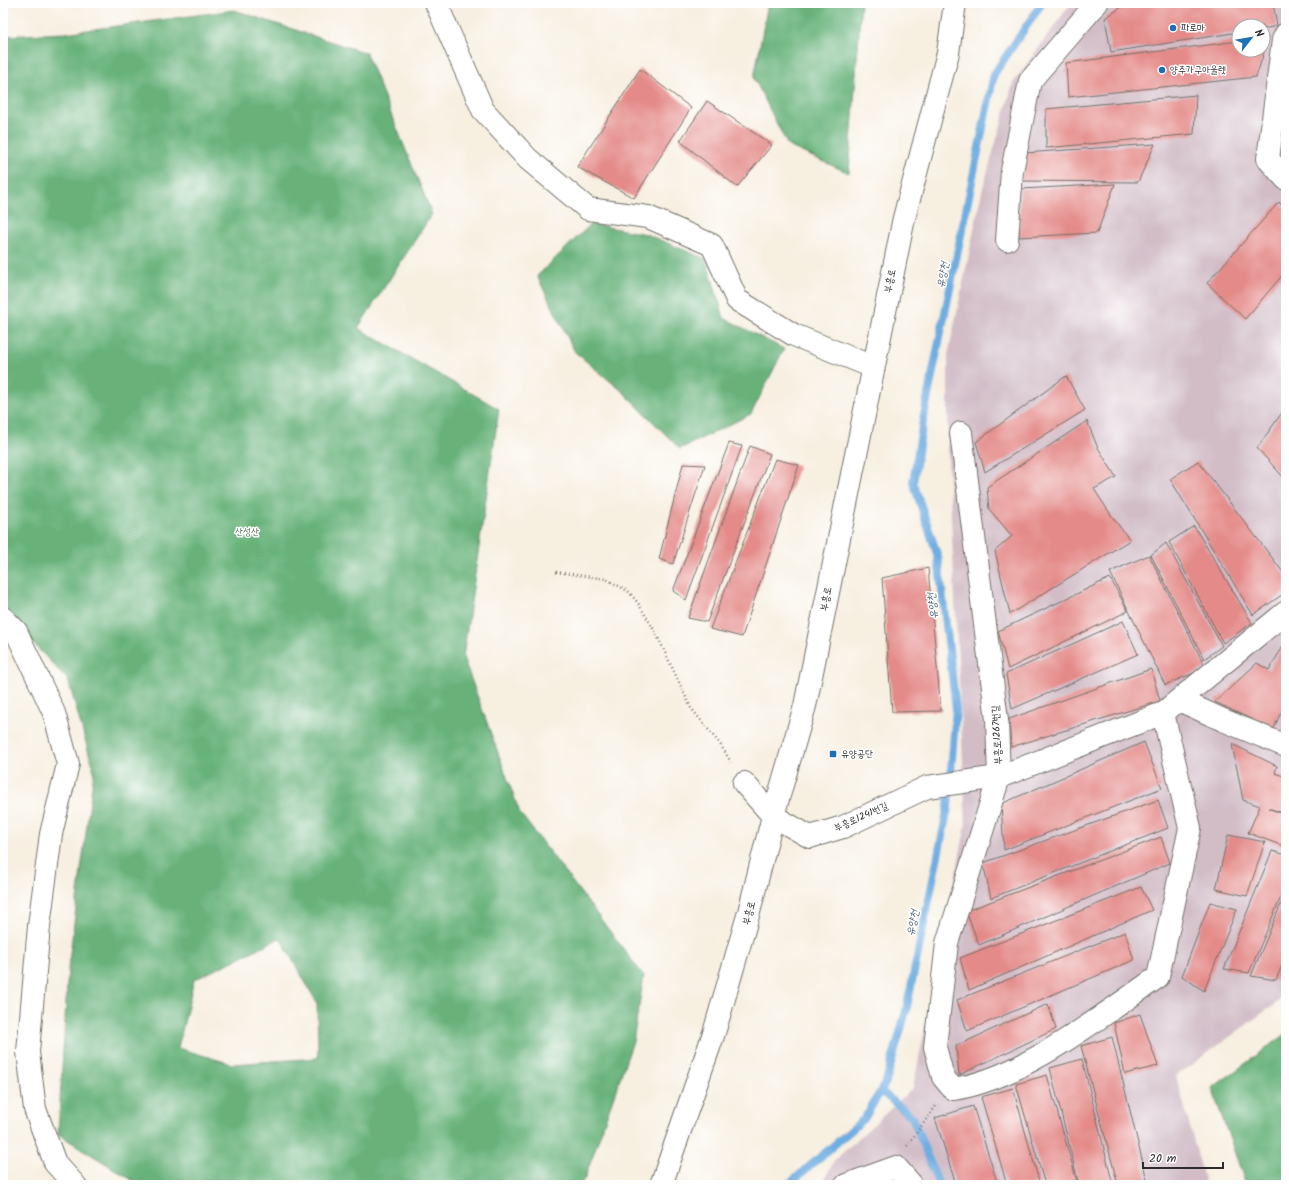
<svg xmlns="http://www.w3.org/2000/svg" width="1289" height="1188" font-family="Kalam,'Poor Story',sans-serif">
<rect width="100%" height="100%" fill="#fff"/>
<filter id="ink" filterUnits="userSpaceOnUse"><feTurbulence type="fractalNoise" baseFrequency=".025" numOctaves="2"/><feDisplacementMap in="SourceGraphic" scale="8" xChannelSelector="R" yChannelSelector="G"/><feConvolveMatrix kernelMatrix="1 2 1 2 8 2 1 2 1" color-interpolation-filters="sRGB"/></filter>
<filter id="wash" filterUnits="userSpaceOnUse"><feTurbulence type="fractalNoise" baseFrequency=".012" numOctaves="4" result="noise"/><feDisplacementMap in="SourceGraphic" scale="16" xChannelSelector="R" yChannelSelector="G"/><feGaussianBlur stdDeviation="0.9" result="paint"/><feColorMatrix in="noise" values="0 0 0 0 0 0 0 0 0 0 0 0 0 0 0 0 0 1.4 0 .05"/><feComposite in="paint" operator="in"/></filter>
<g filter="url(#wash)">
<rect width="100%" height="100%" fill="#f7efe0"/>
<!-- industrial -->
<path fill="#d2bdc7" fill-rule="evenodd" d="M1071,3H1286V996L1176,1076L1206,1185H821L835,1160L913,1088L966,824L948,457V355L982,191L1013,83ZM1239,26H1263V50H1239Z"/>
<!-- forest -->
<path fill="#68b27a" stroke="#4a6e52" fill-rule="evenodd" d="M768,3H861L849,173L788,146L754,78Z
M234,10L366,53L432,214L358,328L499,409L463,657L520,813L644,976L633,1041L585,1178L580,1185H140L58,1134L68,969L94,771L68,680L3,612V36L65,33ZM280,938L317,1003L318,1058L232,1064L178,1048L194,980Z
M591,224L646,234L706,259L724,318L784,349L751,414L680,449L622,391L575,352L537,276Z
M1286,1034V1185H1246L1212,1088Z"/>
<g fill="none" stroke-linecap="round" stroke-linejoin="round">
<!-- stream -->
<path stroke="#6fade1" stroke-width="8" d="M881,1091L912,1117L939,1185
M788,1185L864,1119L886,1082L906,1011L948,807L956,709L938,557L913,482L924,415L994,74L1042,3"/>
</g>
<g id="blocks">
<!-- building -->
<path fill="#e48b89" d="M1128,3H1273L1277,26L1263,29V26H1239V32L1111,52L1105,18Z
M1269,37L1256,77L1068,97L1066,63L1239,41V50H1263V38Z
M640,69L691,108L634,198L577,167Z
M1196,95L1194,134L1046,148V109Z
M707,101L772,145L737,187L680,141Z
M1155,144L1138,182L1022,181L1024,153Z
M1115,184L1097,233L1019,237L1021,189Z
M1279,202L1286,210V271L1245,319L1207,283Z
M1066,376L1085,410L985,472L976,442Z
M1286,407V480L1257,448Z
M1087,421L1097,446L1116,477L1094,489L1113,518L1130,540L1010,614L995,551L1012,536L989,509L987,487Z
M729,443L742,446L686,600L673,591Z
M750,446L770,454L707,622L688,618Z
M775,459L799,465L742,637L710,629Z
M1198,461L1286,576V592L1253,615L1170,479Z
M683,464L705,465L673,564L659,559Z
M1194,526L1252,623L1223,643L1169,542Z
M1166,543L1222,646L1204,659L1151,555Z
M1149,555L1206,668L1165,685L1110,572Z
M928,568L941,711L892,712L882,578Z
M1110,578L1128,611L1008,669L998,631Z
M1123,621L1138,654L1012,709L1006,674Z
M1286,641V702L1273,730L1215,702L1257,663L1269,670Z
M1151,669L1160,701L1011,747L1009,719Z
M1286,721V737L1280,735Z
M1144,742L1162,788L1004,850L1001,804Z
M1232,744L1277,766L1275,773L1286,777V814L1268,808L1286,815V847L1248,833L1260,806L1243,800Z
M1158,800L1168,828L991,898L983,863Z
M1228,835L1265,842L1247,896L1216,889Z
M1161,837L1170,863L979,945L966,911Z
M1272,851L1286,855V885L1249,973L1224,969Z
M1141,887L1152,910L969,990L960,958Z
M1286,892V956L1276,980L1251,976Z
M1210,902L1237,909L1204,991L1182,976Z
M1125,932L1134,960L967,1031L957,1000Z
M1048,1004L1056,1029L959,1075L956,1046Z
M1140,1014L1158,1066L1125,1074L1114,1023Z
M1112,1037L1147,1180L1133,1185H1118L1081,1046Z
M1082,1059L1113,1185H1079L1050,1068Z
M1047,1075L1078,1185H1045L1016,1084Z
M1013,1088L1040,1185H1007L981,1097Z
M973,1106L998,1185H956L935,1118Z"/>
</g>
</g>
<g filter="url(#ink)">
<use href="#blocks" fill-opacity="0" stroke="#72706a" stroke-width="1"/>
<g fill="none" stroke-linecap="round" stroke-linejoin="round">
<!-- minor casing -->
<g stroke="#72706a" stroke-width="24">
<path id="minor" d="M436,3L483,110L528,159L588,209L648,217L712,245L737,300L794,335L873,367
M1286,34L1283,40L1268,159L1286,179
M1007,240L1012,171L1030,81L1097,3
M961,433L997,720L999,777L947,943L935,1047L943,1077L953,1089C1022,1079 1101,1016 1158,977L1190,828L1163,713
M3,618L16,631L54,713L68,764L51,834L39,926L28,1052L35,1109L55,1163L75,1185
M1179,700L1223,720L1286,746
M744,783L773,816L810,837L843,827L927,787L999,777L1163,713L1286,612
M846,1185L896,1167L912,1185"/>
</g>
<!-- major casing -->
<g stroke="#72706a" stroke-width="24">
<path id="major" d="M661,1185L714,1033L749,912L773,816L805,706L904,218L948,53L955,3"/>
</g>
<!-- path -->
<path stroke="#72706a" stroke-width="2.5" stroke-dasharray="1 3" stroke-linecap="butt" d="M556,572L606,579L628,591L638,603L656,633L691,708L720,744L731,762
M907,1146L936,1106"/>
<!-- minor -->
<use href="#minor" stroke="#fff" stroke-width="22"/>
<!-- major -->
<use href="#major" stroke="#fff" stroke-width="22"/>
</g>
</g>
<!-- markers -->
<g fill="#1f6fb2" stroke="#fff" stroke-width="1.5">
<circle cx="1173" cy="28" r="4"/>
<circle cx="1162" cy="70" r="4"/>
<rect x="829" y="750" width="8" height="8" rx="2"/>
</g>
<g text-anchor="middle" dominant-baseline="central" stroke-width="3" stroke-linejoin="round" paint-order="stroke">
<!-- poi labels -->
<g font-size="10" fill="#2b2b2b" stroke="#fff" text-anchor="start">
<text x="1181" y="28">파로마</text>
<text x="1170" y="70">양주가구아울렛</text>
<text x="841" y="754">유양공단</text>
</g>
<!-- street labels -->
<g font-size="10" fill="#2b2b2b" stroke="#fff">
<text transform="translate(890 281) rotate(-78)">부흥로</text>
<text transform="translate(826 599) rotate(-79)">부흥로</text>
<text transform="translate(997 735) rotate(-93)">부흥로1267번길</text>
<text transform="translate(861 817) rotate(-24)">부흥로1241번길</text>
<text transform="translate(749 913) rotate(-75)">부흥로</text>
</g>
<!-- park labels -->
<g font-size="10" fill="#49644e" stroke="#fff">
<text x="247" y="532">산성산</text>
</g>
<!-- water labels -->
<g font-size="11" font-style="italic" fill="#465f74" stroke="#fff">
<text transform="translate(943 275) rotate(-79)">유양천</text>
<text transform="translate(933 606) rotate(-97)">유양천</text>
<text transform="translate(913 923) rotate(-78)">유양천</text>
</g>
</g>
<!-- margin -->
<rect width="1289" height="1188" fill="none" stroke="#fff" stroke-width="16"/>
<!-- north arrow -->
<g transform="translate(1251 38) rotate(59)"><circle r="19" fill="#ffffff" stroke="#aaaaaa"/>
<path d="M0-3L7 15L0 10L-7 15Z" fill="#1f6fb2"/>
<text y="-6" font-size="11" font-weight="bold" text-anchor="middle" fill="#2b2b2b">N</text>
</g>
<!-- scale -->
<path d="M1143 1162v6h80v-6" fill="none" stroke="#2b2b2b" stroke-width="2"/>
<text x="1149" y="1162" font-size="12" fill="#2b2b2b" stroke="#ffffff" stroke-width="3" paint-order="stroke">20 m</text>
</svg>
